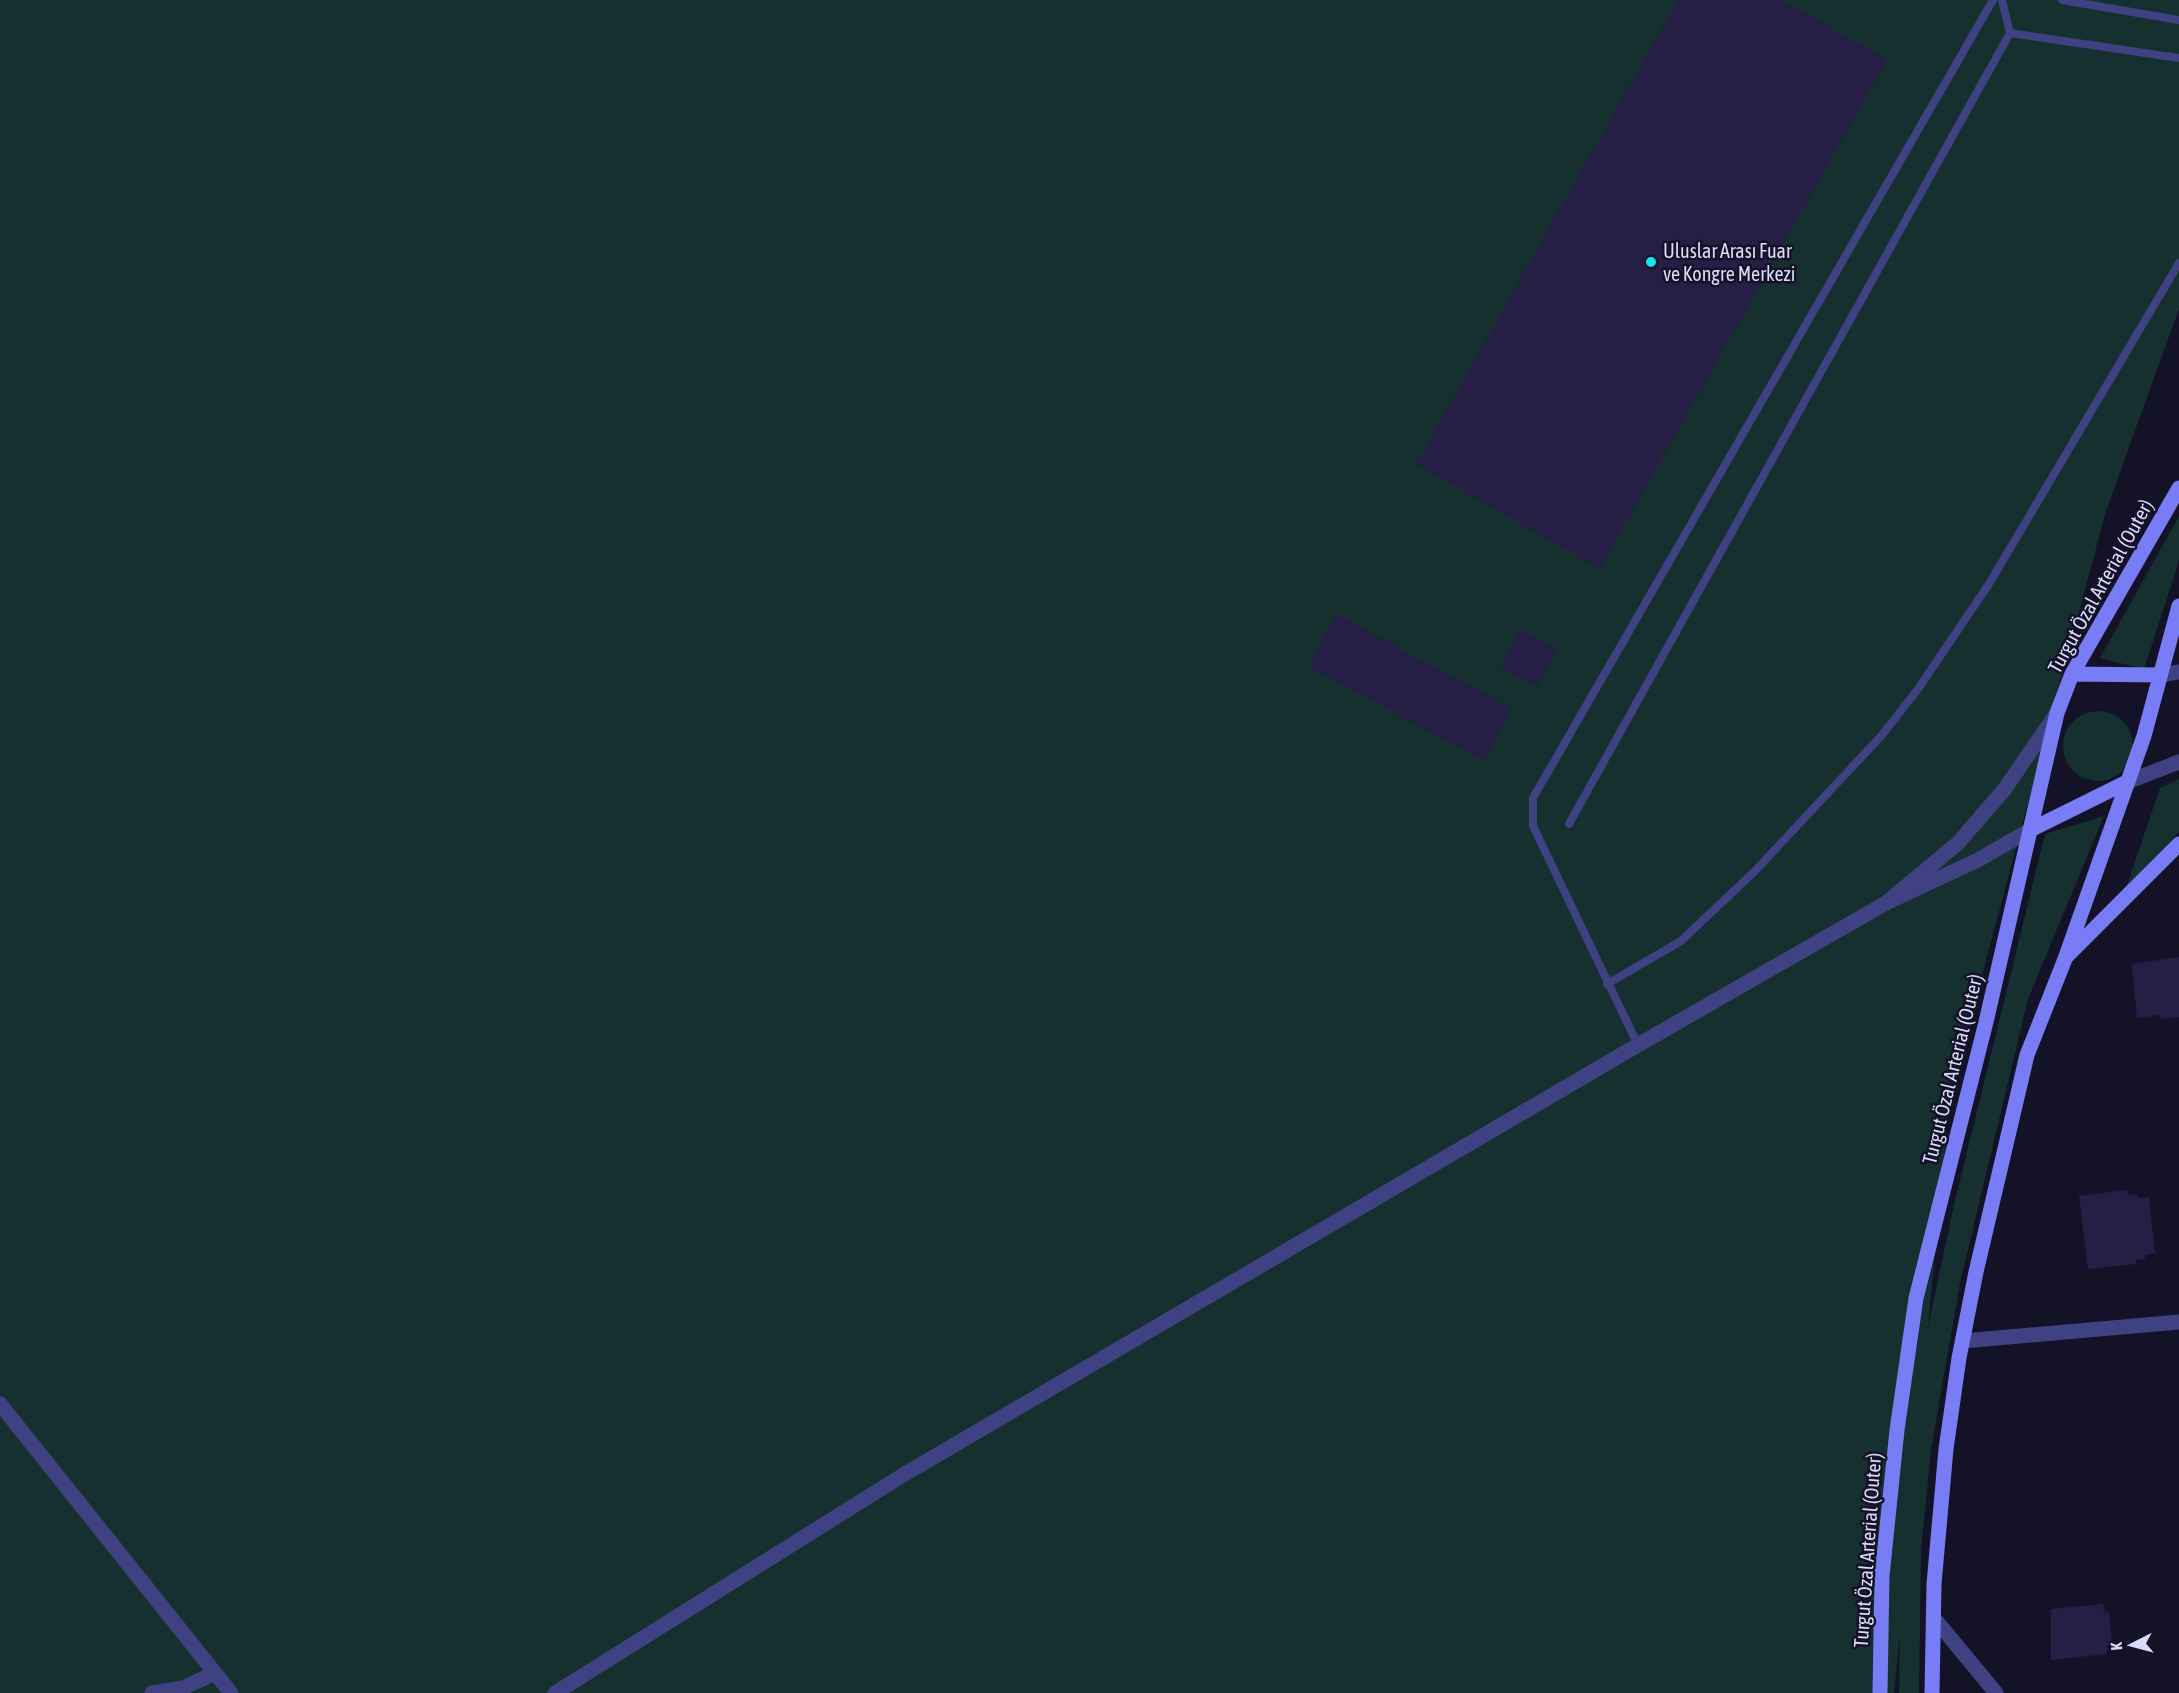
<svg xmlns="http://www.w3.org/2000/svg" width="2179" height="1693" font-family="'Asap Condensed',sans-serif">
<rect width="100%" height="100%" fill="#141227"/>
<!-- green -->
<path fill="#15302e" d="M0,0H2179V309L2106,511L1950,1095L1928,1327L1953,1209L2045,834L2104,816L2028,999L1960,1283L1931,1450L1921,1552L1919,1693H1899L1900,1635L1894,1693H0Z
M2179,516V561L2144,669L2100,658Z
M2063 746a35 35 0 1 1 70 0a35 35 0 1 1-70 0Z
M2179,779V832L2126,888L2160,788Z"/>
<!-- building -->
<path fill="#251f46" d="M1678,0H1781L1887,60L1600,569L1416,464Z
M1336,614L1512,709L1484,761L1308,666Z
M1521,629L1557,650L1536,687L1500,666Z
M2179,957V1017L2160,1019V1015L2137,1018L2132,964Z
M2127,1190L2128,1195L2137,1194L2138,1198L2149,1197L2155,1253L2145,1255V1259L2136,1260V1264L2088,1269L2079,1196Z
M2103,1604L2104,1612L2109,1611L2112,1646H2107V1654L2051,1660V1609Z"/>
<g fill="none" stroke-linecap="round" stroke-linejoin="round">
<!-- service -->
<path stroke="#404182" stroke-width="8" d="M2062,0L2179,20
M2010,33L2179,58
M1569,824L2010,33L2002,0
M1607,984L1681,941L1755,871L1882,735L1918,689L1989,584L2179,263
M1638,1045L1533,826V798L1993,0"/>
<!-- minor -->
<path stroke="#404182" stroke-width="15" d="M1963,1341L2179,1322
M0,1404L231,1693
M1934,1618L1996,1693
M152,1693L183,1688L215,1673
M555,1693L903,1475L1638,1045L1886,903"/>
<!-- tertiary -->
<path stroke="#404182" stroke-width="15" d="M2160,675L2179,672
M2127,782L2179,762
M2030,830L1978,860L1886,903L1958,843L2004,790L2057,713"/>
<!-- secondary -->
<path stroke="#787cf5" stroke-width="15" d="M2072,674L2160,675
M2030,830L2127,782
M2067,956L2179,844
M1880,1693L1882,1576L1897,1430L1916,1298L1986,1022L2057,713L2072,674L2179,488
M1932,1693L1934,1584L1946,1449L1959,1358L1976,1272L2027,1055L2065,959L2144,736L2179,606"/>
</g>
<!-- markers -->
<circle fill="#14e5ee" stroke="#141227" stroke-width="2" cx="1651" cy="262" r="6"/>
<g text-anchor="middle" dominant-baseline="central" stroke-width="5" stroke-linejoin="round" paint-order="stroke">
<!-- poi labels -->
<g font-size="20" fill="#dcdafc" stroke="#141227" text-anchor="start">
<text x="1663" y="250">Uluslar Arası Fuar<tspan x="1663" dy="23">ve Kongre Merkezi</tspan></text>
</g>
<!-- street labels -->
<g font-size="20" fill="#dcdafc" stroke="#141227">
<text transform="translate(2100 586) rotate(-61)">Turgut Özal Arterial (Outer)</text>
<text transform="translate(1952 1069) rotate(-76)">Turgut Özal Arterial (Outer)</text>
<text transform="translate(1867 1550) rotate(-86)">Turgut Özal Arterial (Outer)</text>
</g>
</g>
<!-- north arrow -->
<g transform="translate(2131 1645) rotate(264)" stroke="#141227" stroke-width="4.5" paint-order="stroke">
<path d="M0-4.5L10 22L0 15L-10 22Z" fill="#dcdafc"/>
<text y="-9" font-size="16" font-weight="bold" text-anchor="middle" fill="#dcdafc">K</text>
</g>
</svg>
